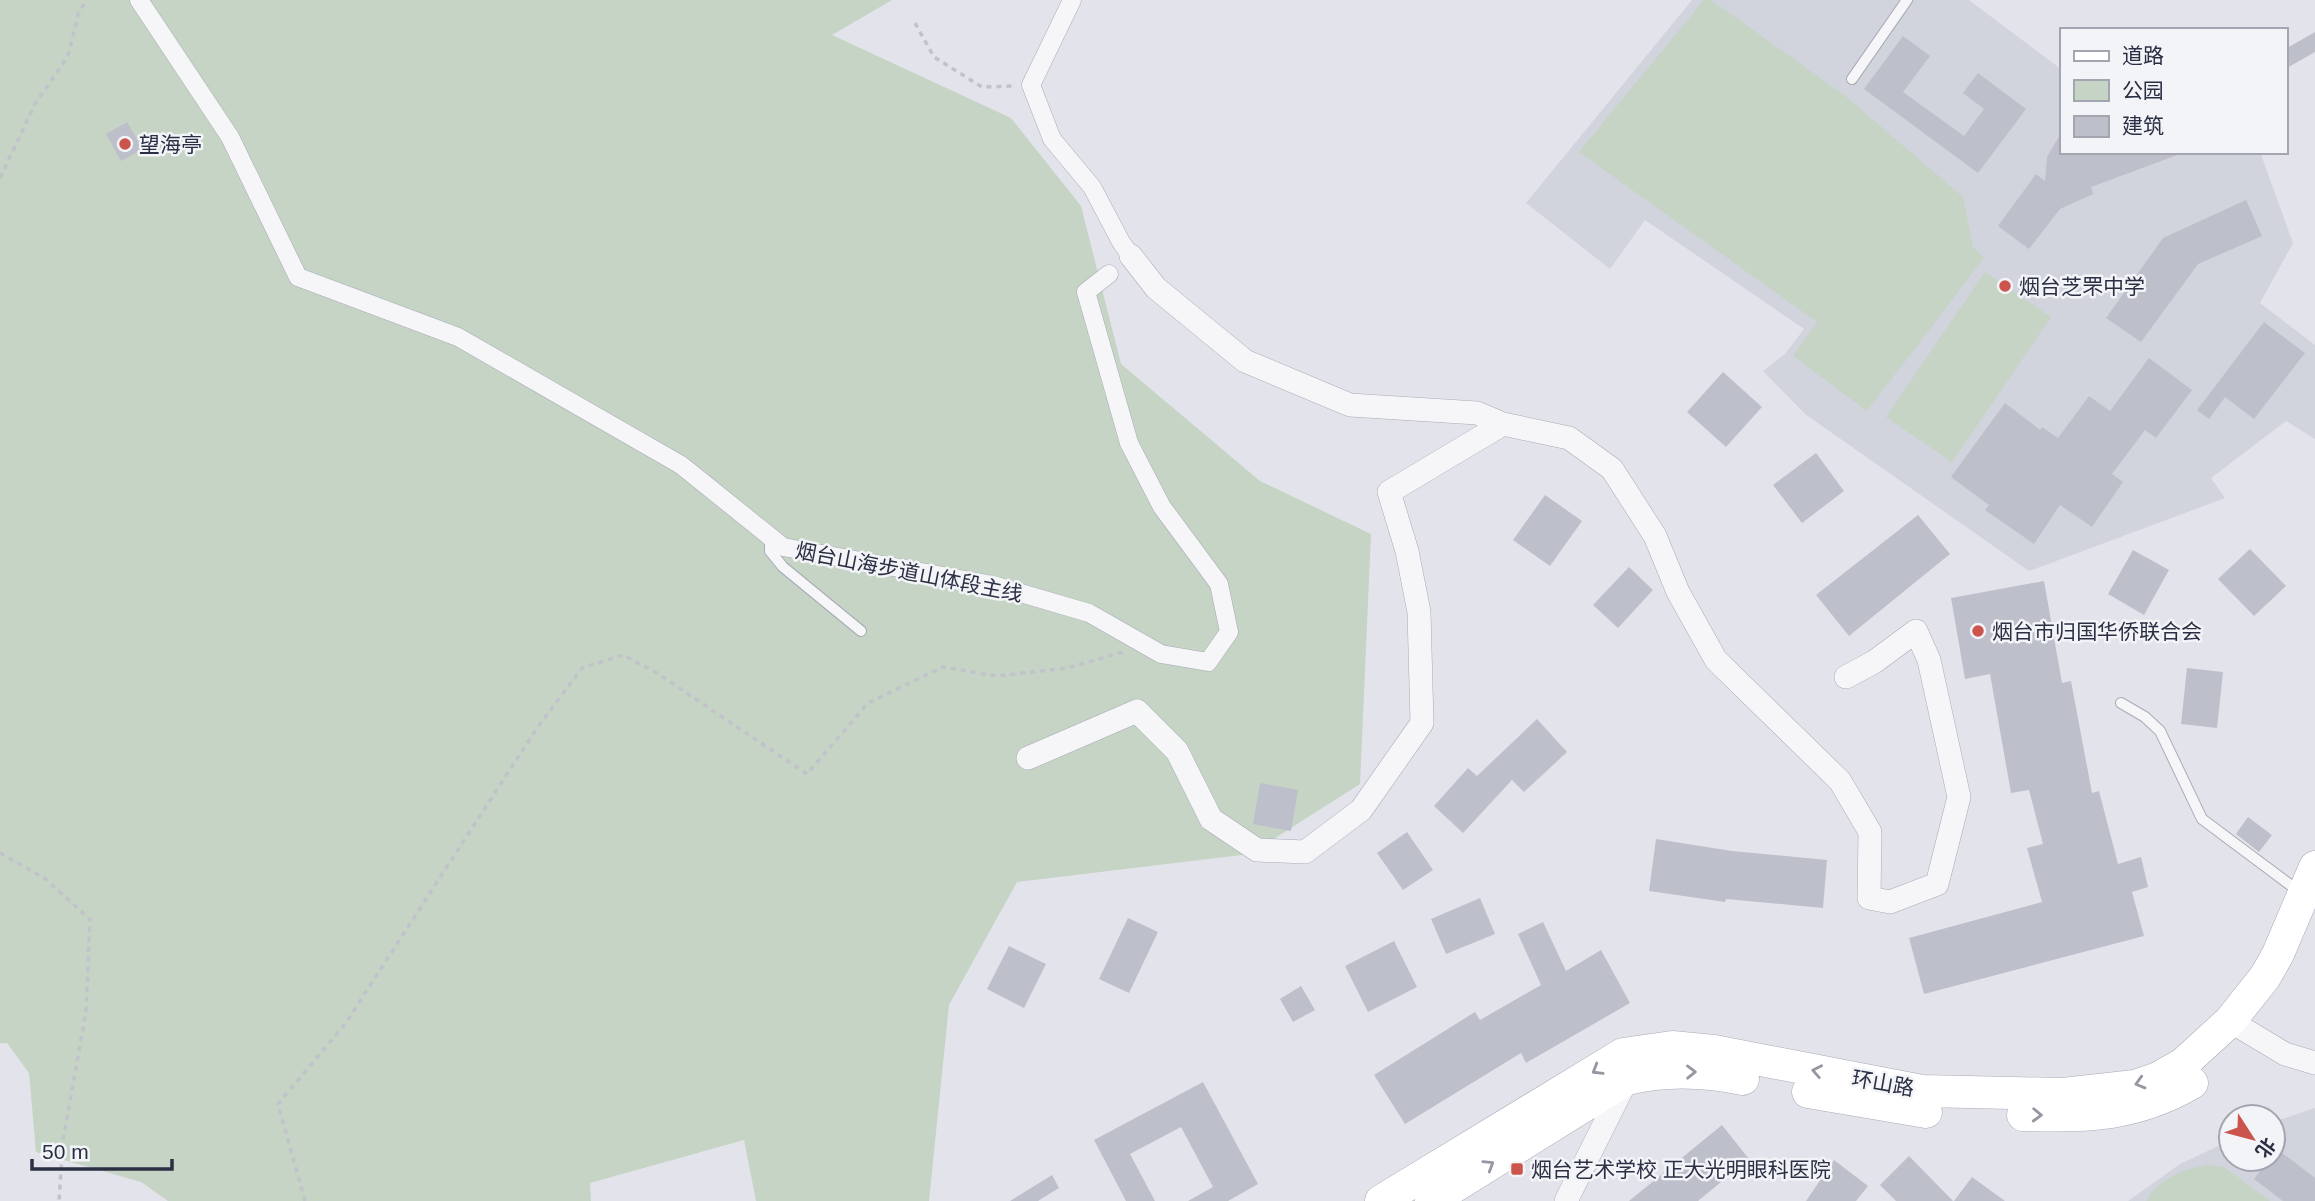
<svg xmlns="http://www.w3.org/2000/svg" width="2315" height="1201" font-family="Arial,'Noto Sans SC',sans-serif">
<rect width="100%" height="100%" fill="#e3e4eb"/>
<!-- built -->
<path fill="#d1d3dd" d="M1692,0H1969L2061,69V152H2260L2293,243L2260,303L2315,345V439L2286,421L2211,478L2225,498L2029,571L1805,414L1763,371L1785,354L1804,329L1645,220L1610,269L1526,203Z
M2315,1108V1201H2128L2180,1164L2231,1140V1159H2273V1122Z"/>
<!-- green -->
<path fill="#c5d4c4" d="M0,0H892L832,35L1011,118L1081,206L1121,364L1260,481L1371,534L1360,784L1250,854L1017,882L949,1005L929,1201H756L744,1140L590,1183L591,1201H168L141,1182L36,1152L29,1073L7,1043H0Z
M1704,0H1711L1844,95L1963,197L1973,247L1984,258L1867,411L1793,356L1817,322L1579,152Z
M1985,272L2051,317L1952,462L1886,417Z
M2208,1165L2224,1167L2270,1201H2146C2161,1177 2182,1170 2208,1165Z"/>
<!-- building -->
<path fill="#bdbfcb" d="M2315,32V52L2285,69V49Z
M1903,36L1930,56L1903,92L1964,136L1984,109L1963,93L1978,73L2026,109L1978,173L1864,89Z
M127,122L143,149L121,161L106,134Z
M2061,133V152L2180,154L2091,187L2093,194L2060,209L2029,249L1998,226L2036,174L2045,181L2047,157Z
M2246,200L2262,236L2198,264L2141,342L2106,318L2163,238Z
M2264,322L2305,353L2254,419L2225,397L2209,419L2197,410Z
M2149,358L2192,390L2156,438L2145,430L2112,474L2123,482L2092,527L2060,505L2034,544L1985,510L1989,505L1951,477L2005,403L2040,430L2042,427L2058,438L2089,396L2110,411Z
M1723,372L1762,407L1726,447L1687,412Z
M1816,453L1844,491L1802,523L1773,485Z
M1545,495L1582,521L1550,566L1513,540Z
M1918,515L1950,554L1849,636L1816,595Z
M2250,549L2286,586L2254,616L2218,579Z
M2133,550L2169,570L2144,615L2108,594Z
M1629,567L1653,590L1618,628L1593,605Z
M2044,581L2062,683L2071,681L2092,793L2099,791L2118,864L2141,857L2148,887L2132,892L2144,936L1924,994L1909,938L2042,902L2027,848L2043,844L2029,790L2011,793L1990,674L1965,679L1951,598Z
M2187,668L2223,672L2217,728L2181,724Z
M1537,719L1567,752L1524,792L1512,780L1463,833L1434,806L1468,768L1477,776Z
M1260,783L1298,790L1291,831L1253,824Z
M2248,817L2272,835L2259,852L2236,834Z
M1407,832L1433,870L1403,890L1377,853Z
M1656,839L1732,851L1827,860L1823,908L1726,899L1725,902L1649,891Z
M1480,898L1495,934L1446,954L1431,919Z
M1128,918L1158,932L1129,993L1099,979Z
M1543,922L1566,971L1601,950L1630,1003L1526,1063L1521,1053L1405,1124L1374,1075L1475,1012L1480,1020L1541,985L1518,934Z
M1394,941L1417,987L1368,1012L1345,966Z
M1009,946L1046,964L1024,1008L987,989Z
M1301,986L1315,1010L1293,1022L1280,999Z
M1203,1082L1258,1184L1228,1201H1188L1213,1187L1181,1127L1130,1154L1155,1201H1126L1094,1140Z
M1722,1125L1749,1159L1698,1201H1629Z
M2277,1149L2315,1178V1201H2283L2254,1179L2269,1159H2273Z
M1909,1156L1953,1201H1896L1880,1185Z
M1834,1160L1868,1186L1856,1201H1806Z
M1052,1175L1059,1188L1038,1201H1010Z
M1972,1177L2005,1201H1954Z"/>
<g fill="none" stroke-linecap="round" stroke-linejoin="round">
<!-- service casing -->
<g stroke="#a8aab5" stroke-width="12">
<path id="service" d="M1852,79L1907,0
M770,536V551L783,567L861,631
M2121,703L2145,717L2160,731L2202,819L2301,893"/>
</g>
<!-- pedestrian casing -->
<g stroke="#a8aab5" stroke-width="19">
<path id="pedestrian" d="M139,0L230,137L298,277L458,337L681,465L783,547L993,585L1089,613L1161,654L1208,662L1229,632L1219,584L1162,507L1129,443L1086,292L1109,274
M1072,0L1031,85L1052,139L1092,187L1121,242L1131,256"/>
</g>
<!-- minor casing -->
<g stroke="#a8aab5" stroke-width="24">
<path id="minor" d="M1131,256L1156,288L1245,361L1350,405L1477,413L1503,424L1569,438L1612,469L1655,536L1678,592L1716,660L1840,781L1870,832L1869,898L1890,902L1937,884L1959,797L1929,660L1916,631L1874,662L1846,677
M1028,758L1137,711L1177,751L1211,819L1257,850L1305,852L1361,810L1422,723L1419,612L1407,551L1389,492L1503,424
M2230,1021L2285,1054L2315,1063
M1566,1201L1627,1079"/>
</g>
<!-- secondary casing -->
<g stroke="#a8aab5" stroke-width="33">
<path id="secondary" d="M1808,1092L1926,1112
M2023,1115C2087,1117 2135,1116 2192,1083
M1381,1201L1623,1054L1672,1047L1714,1051L1922,1091L2063,1094L2135,1086L2158,1078L2183,1064L2230,1021L2265,977L2278,954L2315,867
M1431,1201L1627,1079C1667,1069 1704,1071 1743,1079"/>
</g>
<!-- path -->
<path stroke="#c1c2ca" stroke-width="3.5" stroke-dasharray="5 5" stroke-linecap="butt" d="M915,23L934,57L982,87L1015,86
M0,178L35,104L68,56L78,15L86,0
M0,853L44,878L90,919L86,1012L63,1140L59,1201
M305,1201L278,1104L345,1024L537,728L582,668L623,655L657,673L807,774L868,703L943,667L997,676L1067,668L1123,652"/>
<!-- service -->
<use href="#service" stroke="#f6f6f9" stroke-width="10"/>
<!-- pedestrian -->
<use href="#pedestrian" stroke="#f6f6f9" stroke-width="18"/>
<!-- minor -->
<use href="#minor" stroke="#f6f6f9" stroke-width="23"/>
<!-- secondary -->
<use href="#secondary" stroke="#fff" stroke-width="32"/>
</g>
<!-- one-way arrows -->
<defs><path id="oneway-chevron" d="M-2-3.5L2.5 0L-2 3.5" fill="none" stroke-width="1.6" stroke-linecap="round" stroke-linejoin="round" transform="scale(1.75)"/></defs>
<g stroke="#9597a1">
<use href="#oneway-chevron" transform="translate(1597 1070) rotate(149)"/>
<use href="#oneway-chevron" transform="translate(1817 1071) rotate(-169)"/>
<use href="#oneway-chevron" transform="translate(1691 1072) rotate(-1)"/>
<use href="#oneway-chevron" transform="translate(2140 1083) rotate(164)"/>
<use href="#oneway-chevron" transform="translate(2037 1115) rotate(2)"/>
<use href="#oneway-chevron" transform="translate(1489 1165) rotate(-32)"/>
</g>
<!-- markers -->
<g fill="#cb554d" stroke="#f3f4f8" stroke-width="2.5">
<circle cx="125" cy="144" r="7"/>
<circle cx="2005" cy="286" r="7"/>
<circle cx="1978" cy="631" r="7"/>
<rect x="1510" y="1162" width="14" height="14" rx="3.5"/>
</g>
<g text-anchor="middle" dominant-baseline="central" stroke-width="5" stroke-linejoin="round" paint-order="stroke">
<!-- poi labels -->
<g font-size="21" fill="#2b2f43" stroke="#f3f4f8" text-anchor="start">
<text x="139" y="144">望海亭</text>
<text x="2019" y="286">烟台芝罘中学</text>
<text x="1992" y="631">烟台市归国华侨联合会</text>
<text x="1531" y="1169">烟台艺术学校 正大光明眼科医院</text>
</g>
<!-- street labels -->
<g font-size="21" fill="#2b2f43" stroke="#f3f4f8">
<text transform="translate(909 572) rotate(11)">烟台山海步道山体段主线</text>
<text transform="translate(1883 1083) rotate(10)">环山路</text>
</g>
</g>
<!-- legend -->
<rect x="2060" y="28" width="228" height="126" fill="#f3f4f8" stroke="#a3a5b0" stroke-width="2"/>
<rect x="2074" y="51" width="35" height="10" fill="#ffffff" stroke="#a3a5b0" stroke-width="2"/>
<text x="2122" y="63" font-size="21" fill="#2b2f43">道路</text>
<rect x="2074" y="80" width="35" height="21" fill="#c5d4c4" stroke="#a3a5b0" stroke-width="2"/>
<text x="2122" y="98" font-size="21" fill="#2b2f43">公园</text>
<rect x="2074" y="116" width="35" height="21" fill="#bdbfcb" stroke="#a3a5b0" stroke-width="2"/>
<text x="2122" y="133" font-size="21" fill="#2b2f43">建筑</text>
<!-- north arrow -->
<g transform="translate(2252 1138) rotate(126)"><circle r="33" fill="#f3f4f8" stroke="#a3a5b0" stroke-width="2"/>
<path d="M0-5L12 26L0 18L-12 26Z" fill="#cb554d"/>
<text y="-10" font-size="19" font-weight="bold" text-anchor="middle" fill="#2b2f43">北</text>
</g>
<!-- scale -->
<path d="M32 1159v10h140v-10" fill="none" stroke="#2b2f43" stroke-width="3.5"/>
<text x="42" y="1159" font-size="21" fill="#2b2f43" stroke="#f3f4f8" stroke-width="5" paint-order="stroke">50 m</text>
</svg>
